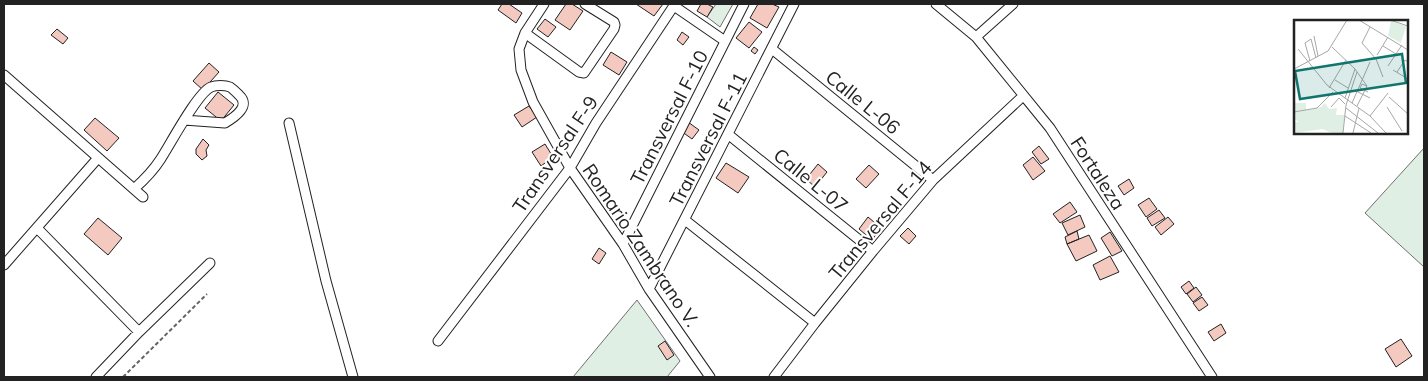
<svg xmlns="http://www.w3.org/2000/svg" width="1428" height="381" font-family="Mulish,sans-serif">
<rect width="100%" height="100%" fill="#fff"/>
<!-- green -->
<path fill="#e0efe3" stroke="#6f6f6f" d="M716,4H733L720,27L707,17Z
M1424,148V267L1365,213Z
M637,300L680,361L667,377H573Z"/>
<!-- building -->
<path fill="#f3c9c0" stroke="#222" d="M502,4H509L522,13L516,23L498,10Z
M566,4H572L583,11L570,30L555,20Z
M636,4H663L654,16Z
M701,4H707L713,7L707,17L697,11Z
M758,4H772L779,7L767,28L750,18Z
M545,19L556,27L548,37L537,29Z
M749,22L762,32L749,48L736,38Z
M57,29L68,38L63,44L51,35Z
M682,32L689,37L683,45L677,40Z
M754,47L758,50L755,54L751,51Z
M611,52L627,62L619,75L603,65Z
M209,63L219,72L203,90L193,81Z
M218,92L234,105L221,121L205,108Z
M529,106L537,117L522,127L514,115Z
M95,118L119,138L107,151L84,130Z
M688,122L699,130L692,139L681,131Z
M203,139L209,145L206,150L207,156L202,160L196,154V149Z
M545,144L553,157L541,166L532,152Z
M1039,146L1049,159L1041,164L1032,152Z
M1033,157L1045,171L1033,180L1023,165Z
M726,163L749,177L738,193L716,178Z
M818,164L827,172L815,187L806,179Z
M869,165L879,174L866,188L856,179Z
M1129,179L1134,188L1124,195L1118,186Z
M1149,198L1157,209L1146,217L1138,205Z
M1070,202L1077,212L1060,223L1053,214Z
M1159,210L1165,218L1152,226L1147,218Z
M1080,215L1085,227L1068,235L1062,223Z
M868,217L881,228L872,240L859,229Z
M1168,217L1174,224L1161,235L1155,227Z
M98,218L122,238L108,255L84,234Z
M908,228L916,236L909,244L900,236Z
M1077,231L1079,239L1067,244L1065,237Z
M1110,232L1122,251L1112,256L1101,238Z
M1089,235L1097,251L1076,261L1067,244Z
M599,248L606,253L599,264L592,259Z
M1110,256L1119,272L1100,280L1093,265Z
M1189,281L1194,288L1186,294L1181,287Z
M1196,287L1202,295L1193,302L1187,294Z
M1202,297L1208,305L1199,311L1193,303Z
M1221,324L1226,333L1214,341L1208,332Z
M1401,339L1412,356L1396,367L1385,349Z
M665,341L674,355L667,360L658,346Z"/>
<g fill="none" stroke-linecap="round" stroke-linejoin="round">
<!-- minor casing -->
<g stroke="#222" stroke-width="11">
<path id="minor" d="M544,4L525,33L519,49L521,70L533,102L570,168L623,244L649,289L710,377
M936,4L976,37L1050,128L1212,377
M674,6L725,41
M525,33L579,72L584,73L614,29L615,25L614,22L585,4
M976,37L1013,4
M772,49L933,180
M4,75L143,197
M289,123L326,281L353,377
M729,135L873,251
M134,189C144,180 153,171 160,160C170,145 197,93 211,87C216,85 225,85 230,87C233,89 236,92 239,95C251,106 235,117 225,123L184,120
M685,220L815,323
M37,228L139,332
M623,244L744,4
M4,265L98,158
M649,289L794,4
M438,341L570,168L596,123L675,4
M96,377L139,332L210,263
M774,377L815,323L873,251L933,180L1023,96"/>
</g>
<!-- path -->
<path stroke="#646464" stroke-width="2" stroke-dasharray="4 2.5" stroke-linecap="butt" d="M123,377L207,294"/>
<!-- minor -->
<use href="#minor" stroke="#fff" stroke-width="9"/>
</g>
<g text-anchor="middle" dominant-baseline="central" stroke-width="4" stroke-linejoin="round" paint-order="stroke">
<!-- street labels -->
<g font-size="19" fill="#222" stroke="#fff">
<text transform="translate(863 102) rotate(39)">Calle L-06</text>
<text transform="translate(669 117) rotate(-63)">Transversal F-10</text>
<text transform="translate(708 139) rotate(-63)">Transversal F-11</text>
<text transform="translate(555 154) rotate(-56)">Transversal F-9</text>
<text transform="translate(1098 173) rotate(57)">Fortaleza</text>
<text transform="translate(811 180) rotate(39)">Calle L-07</text>
<text transform="translate(880 220) rotate(-50)">Transversal F-14</text>
<text transform="translate(641 245) rotate(56)">Romario Zambrano V.</text>
</g>
</g>
<!-- overview -->
<g transform="translate(1294 20)">
<rect width="114" height="114" fill="#fff"/>
<path d="M97,1L112,6L107,23L94,16ZM0,83H12V90L27,87L31,83L35,89L43,88L42,95H51L49,113H37L29,109L0,113V102H5L0,99Z" fill="#e0efe3"/>
<path fill="none" stroke="#a7a7a7" stroke-width="1" d="M65,0L114,30M96,0L114,6M76,7L68,23L82,39L89,57M20,16L24,36M89,26L102,34M38,27L61,49L73,66M4,29L33,65L76,96L92,113M83,35L94,17M16,41L11,23L17,19L22,38M94,46L108,25M0,49L34,31L53,0M99,50L114,59M103,52L111,40L114,42M41,60L54,68M73,66L68,64L66,68L74,72M35,68L52,40M62,71L76,78M95,77L114,94M51,78L61,49M58,83L76,42M63,86L73,66M37,87L45,78L51,84M93,87L108,111M52,88L84,113M0,92L23,88L39,72M51,96L77,113M76,96L94,73M49,113L52,85L63,52M59,113L65,88"/>
<path fill="#0f766e" fill-opacity="0.15" stroke="#0f766e" stroke-width="2.5" d="M108,34L112,63L6,79L1,51Z"/>
<rect width="114" height="114" fill="none" stroke="#222" stroke-width="2.5"/>
</g>
<!-- border -->
<rect width="1428" height="381" fill="none" stroke="#222222" stroke-width="10"/>
</svg>
